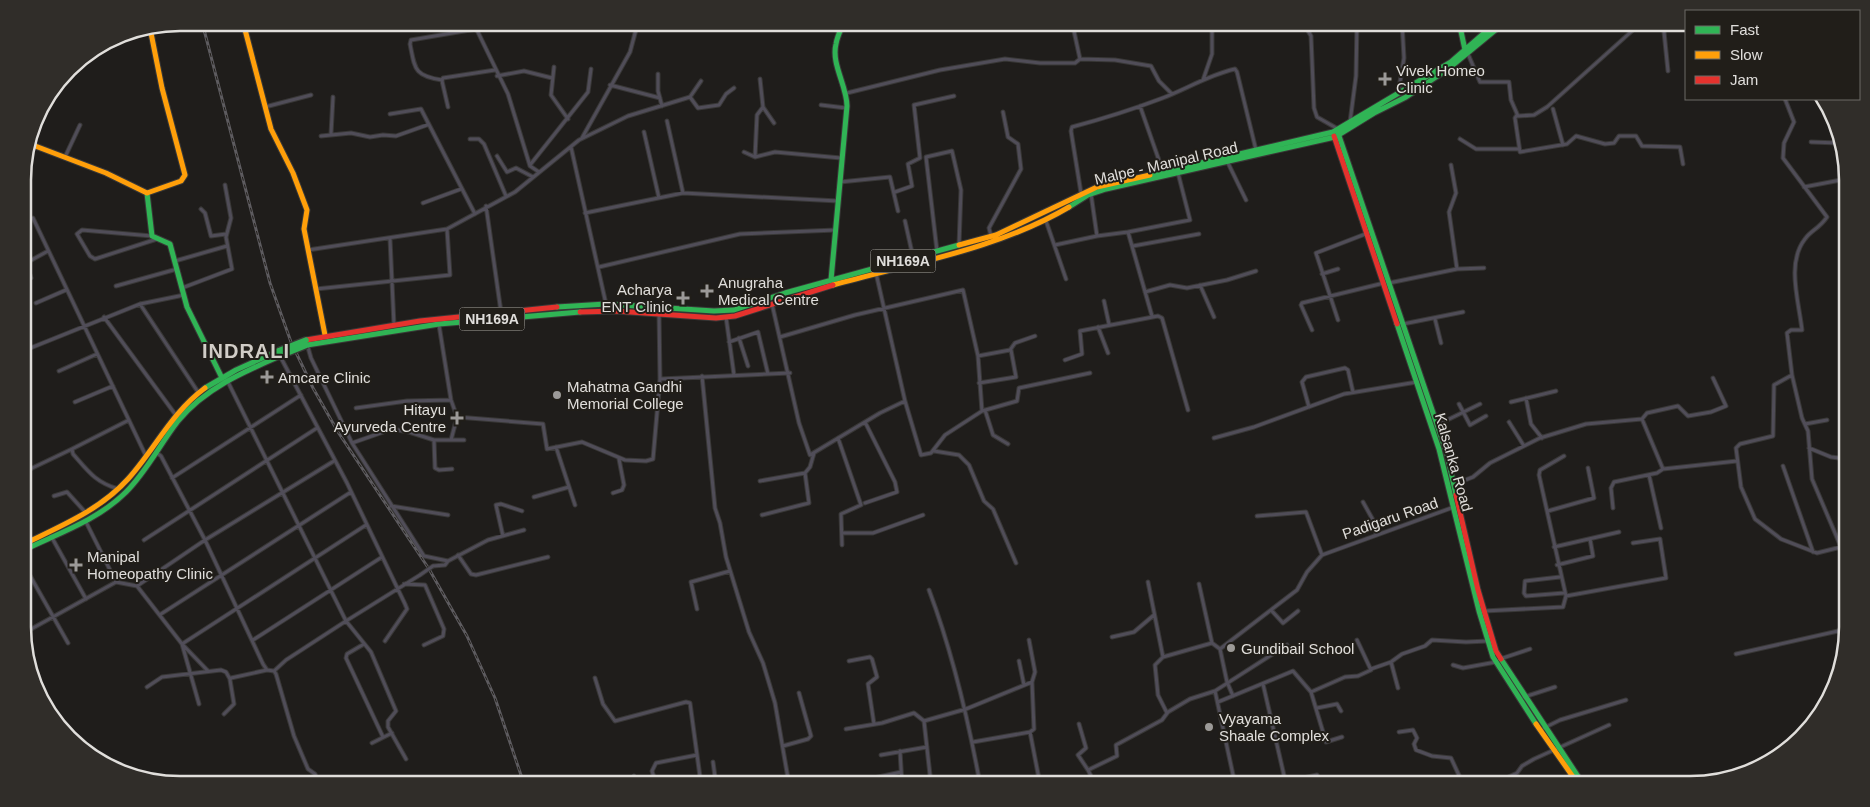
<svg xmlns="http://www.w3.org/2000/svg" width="1870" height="807" font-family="Helvetica,sans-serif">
<rect width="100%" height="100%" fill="#1f1d1b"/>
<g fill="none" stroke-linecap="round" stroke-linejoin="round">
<!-- street casing -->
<g stroke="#393837" stroke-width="5">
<path id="street" d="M473,22L508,94L530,166L539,172
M1072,22L1080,59
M1303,22L1311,36L1314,108L1317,117L1338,129
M1663,22L1668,71
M1468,54L1480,82H1509L1511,100L1518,116L1534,115L1547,107L1642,22
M554,67L551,95L568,119
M658,74V91L662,106
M497,76L524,71L552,78
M442,80C414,76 415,69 410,44L411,40L476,29
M1203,80L1212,54V22
M610,85L660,98
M847,93L940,70L1005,59L1040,63H1075L1080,59L1115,60L1151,66L1159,81L1172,94
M1398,94L1404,58L1402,22
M690,97L698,108L719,105L726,94L734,88
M1785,99L1794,122L1784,143L1783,158L1827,217C1819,229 1811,230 1805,239C1786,263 1799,302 1802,330H1791L1787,333L1792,375L1774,385L1773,436L1740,444L1736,448L1741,487L1755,519L1781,539L1817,553L1841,547L1847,561
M821,105L846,108
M1140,106L1161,166
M265,107L311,95
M448,107L442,81L443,78L495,70
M763,107L774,123
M1553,109L1563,145
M390,114L421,109L475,214
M1517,115L1515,118L1520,152L1567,144L1576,136L1605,144L1614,143L1619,136H1636L1642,146L1680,147L1683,164
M667,121L683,193
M1350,122L1356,76L1357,22
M644,132L659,198
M331,134L333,97
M321,136L351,133L370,137L383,135L396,136L427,125
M582,138L630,52L638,22
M470,139H479L484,144L506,196
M1460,139L1476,149H1518
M1811,142L1839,143
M571,147L606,304
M744,152L755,157L775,152L841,158
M497,156L507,172L516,168L533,177
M65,157L80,125
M755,157L757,115L763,107L760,79
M1227,161L1246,200
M530,165L588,92L591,69
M1845,179L1846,165
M840,182L890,177L898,211
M1804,187L1846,179
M895,192L912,186L908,164L920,158L914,105L954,96
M1081,193L1071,131L1072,127C1102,119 1131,110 1160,99C1185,90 1208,75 1235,69L1237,72L1256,150
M1091,194L1097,236L1128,232L1152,316
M423,203L461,189
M486,206L501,312
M201,209L205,213L211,236L226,234
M585,213L683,193L838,201
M33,218L145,454
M905,221L913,257
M1046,221L1066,279
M1128,232L1190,220L1178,173
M152,236L82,230L77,234L90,256L95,259L157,239
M991,236L989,228L1021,169L1018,144L1008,137L1003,112
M390,239L394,325
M1055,245L1097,236
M1133,246L1199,234
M308,250L447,229L515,192L579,140L628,116L690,97L701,81
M937,251L926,157L952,151L961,190L959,245
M175,261L227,246
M599,267L740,234L836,230
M1457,269L1484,268
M1322,274L1338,269
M31,278L26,263L48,251
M1389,283L1457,269L1449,212L1456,193L1451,165
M1200,285L1214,317
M116,286L177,269
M182,288L232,269L226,237L231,218L225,185
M316,289L450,275L447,229
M1145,292L1170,285L1187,288L1227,280L1256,271
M1104,301L1109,324
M36,303L66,290
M140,304L198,392
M772,304L799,423L810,455L880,413L905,401L876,273
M104,317L175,414
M726,317L734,375
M1435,319L1441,343
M1338,320L1316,253L1368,233
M1403,324L1463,312
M439,325L451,400L457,417L543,424L547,449L582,442L625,460L646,461L653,459L660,379L659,313
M1098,327L1108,353
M1312,330L1301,305L1302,303L1384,283
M780,337L855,315L963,290L978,356L982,411L945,435L931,453L921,455L905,401
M739,338L748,366
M729,342L758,332L768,374
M307,344L311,358L352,443L424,556L448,561L488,540L524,530
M23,351L140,304L184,295
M280,356L347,483L405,604L407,609L385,641
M978,356L1010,350L1015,343L1035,336
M1065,360L1082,354L1080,331L1158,316L1162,318L1188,410
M59,371L97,354
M1792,375L1802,418L1808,431L1812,479L1841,547
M702,376L715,508L720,523L726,557L749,632L763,663L775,703L789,784
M660,379L790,373
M227,380L346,621L286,660L274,671
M979,383L1016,377L1011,350
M1526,398L1531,424L1542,438
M75,402L113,386
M1511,402L1556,391
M1459,404L1470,425L1486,416
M1309,407L1302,382L1306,377L1345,368L1348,370L1353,392
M356,408L407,401L451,400
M985,410L993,435L1008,444
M982,411L1017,401L1019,388L1090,373
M1642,419L1647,413L1678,406L1688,416L1711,412L1726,406L1713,378
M1509,422L1524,446
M1805,424L1827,420
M1437,425L1480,404
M838,438L861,505L841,514L842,545
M1214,438L1254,427L1344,394L1417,382
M434,440L435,468L439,470L452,469
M451,440L457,417
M352,443L392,429L409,432L434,440H464
M556,447L575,505
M1809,448L1831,457L1847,459
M934,451L959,455L969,465L984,501L993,509L1016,563
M157,453L161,456L205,540L263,664L267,670L274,671L276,674L294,736L308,769L315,774L318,784
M1564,456L1540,470L1539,475L1566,596
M1783,466L1813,552
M1663,469L1737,461
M24,472L72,449
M1649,475L1661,528
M172,478L301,395
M760,481L805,473L810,467L814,453
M1455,484L1473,477L1490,463L1540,438L1586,424L1642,419L1663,469L1657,473L1614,482L1611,488L1613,508
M118,489C95,482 88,471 73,454L72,449L129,420
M613,493L622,490L624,485L619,459
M54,496L67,492L86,513
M534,497L569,487
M1363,502L1373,520L1376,534
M865,503L897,492L895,482L865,422
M391,506L448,515
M1548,511L1594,498L1588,468
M762,515L809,503L805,473
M1257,516L1306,512L1322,555
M85,520L116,582
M842,533H873L923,515
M51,536L86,599
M503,536L496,505L501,504L522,511
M144,540L317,428
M1554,547L1619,532
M458,555L471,574L476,575L548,557
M24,565L68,643
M1557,565L1593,556L1590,539
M433,566L445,565L448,561
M1560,577L1525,581L1524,593L1526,596L1564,593
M1148,582L1163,657L1212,643L1220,649
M404,584L425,585L444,629L443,636L424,645
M1199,584L1212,643
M137,586L182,644L208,671
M929,590C953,654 968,718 980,784
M697,609L691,582L730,571
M1271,610L1283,623L1298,611
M1484,611L1563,607L1566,596L1666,578L1660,539L1633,543
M161,614L351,492
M24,633L116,582L137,586L205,540L334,461
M1112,637L1134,632L1154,615
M253,640L382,557
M364,644L347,654L346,658L383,737
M1736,654L1847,629
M1163,657L1155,665L1158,695L1167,713
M1500,659L1530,649
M849,661L870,657L872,659L877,677L868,684L874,724
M1019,661L1024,685
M1453,665L1463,668L1496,662
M1371,669L1391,662
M595,678L603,704L615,721L686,702L690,703L701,784
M1263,684L1286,784
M147,687L162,677L221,670L226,672L230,679
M1398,688L1391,662L1402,654L1425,646L1432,640L1466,642L1488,641
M1215,691L1287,645
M1311,692L1345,677L1358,676L1371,670L1357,640
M1233,696L1227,682L1220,649L1297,590L1307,572L1322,555L1454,507
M1524,697L1555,687
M1218,702L1293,671L1311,692L1326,742L1342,737
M199,704L182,644L366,525
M1317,708L1337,704L1341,711
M224,714L234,704L230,680L231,678L267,670
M1079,724L1086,748L1078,755L1088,770
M1544,728L1560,720L1626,700
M846,729L882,723L914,713L924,721
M1030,732L1040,784
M1399,732L1413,730L1417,738L1414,744L1416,750L1432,756L1451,758L1463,784
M973,742L1030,732L1034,729L1032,682L1035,672L1029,640
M372,743L392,733
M783,746L808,739L811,736L799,693
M900,751L902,784
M881,755L927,747
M406,759L388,727V721L396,711L371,652L346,621L420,575
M713,762L716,784
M634,776L636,784
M1285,782L1317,775L1322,784
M656,784L652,771L656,763L697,755
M871,784L874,778L901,772
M931,784L924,721L966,709L1032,682
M1095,784L1088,770L1117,756L1116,745L1162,720L1168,712L1190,699L1215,691L1235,784
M1494,784L1517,773L1522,766L1534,759L1609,725"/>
</g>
<!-- fast casing -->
<g stroke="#393837" stroke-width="7">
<path id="fast" d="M1459,22L1465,50
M1338,133L1447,454L1456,495
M1150,175L1333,132L1451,62L1497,22
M147,193L152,236L170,244L187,307L221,376
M1069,207L1088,195L1106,189L1335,137L1374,113L1406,97L1448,69L1505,22
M831,280L847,106C847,86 831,64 836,44C837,37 841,29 844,22
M557,307L606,304L714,311L734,310L785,293L959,245
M1397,324L1439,449L1479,611L1493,657L1536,724
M307,345L439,324L580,312
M205,388L236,370L278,351
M24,550C59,533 98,520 126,492C147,471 160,444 178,421C204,389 243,372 280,356
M1501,659L1583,784"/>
</g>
<!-- slow casing -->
<g stroke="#393837" stroke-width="7">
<path id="slow" d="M243,22L271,129L293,173L307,210L304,229L325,335
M30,144L106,173L147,193
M147,193L181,181L185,175L162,88L150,28
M959,245L996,235L1097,187L1150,175
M833,285C912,263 998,249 1069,207
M24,544C61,526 100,510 128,479C155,449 171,413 205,388
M1536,724L1578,784"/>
</g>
<!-- jam casing -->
<g stroke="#393837" stroke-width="7">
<path id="jam" d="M1334,136L1397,324
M580,312L616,311L716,318L735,316L833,285
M306,340L420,321L557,307
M1456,495L1478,590L1496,651L1501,659"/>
</g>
<!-- street -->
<use href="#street" stroke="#504d58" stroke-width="3"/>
<!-- fast -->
<use href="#fast" stroke="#30b455" stroke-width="5"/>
<!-- slow -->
<use href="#slow" stroke="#ff9f0a" stroke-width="5"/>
<!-- jam -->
<use href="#jam" stroke="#e5322d" stroke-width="5"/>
<!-- rail casing -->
<g stroke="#5d5b5f" stroke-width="3">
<path id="rail" d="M202,22L270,283L291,342L313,388L338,432L429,569L467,636L495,698L524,784"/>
</g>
<!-- rail -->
<use href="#rail" stroke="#211e19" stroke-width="1" stroke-dasharray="4" stroke-linecap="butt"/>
<!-- street-bridge casing -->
<g stroke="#393837" stroke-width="5" stroke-linecap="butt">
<path id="street-bridge" d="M420,575L433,566"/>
</g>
<!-- fast-bridge casing -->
<g stroke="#393837" stroke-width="8" stroke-linecap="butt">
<path id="fast-bridge" d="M278,351L306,340
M280,356L307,345"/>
</g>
<!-- street-bridge -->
<use href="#street-bridge" stroke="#504d58" stroke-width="3"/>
<!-- fast-bridge -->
<use href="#fast-bridge" stroke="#30b455" stroke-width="5.5"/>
</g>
<!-- markers -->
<g fill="#9c9a98" stroke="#211e19" stroke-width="2">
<path d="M1382.5 71.5h5v5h5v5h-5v5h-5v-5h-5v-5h5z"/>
<path d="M704.5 283.5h5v5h5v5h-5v5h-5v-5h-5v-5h5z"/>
<path d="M680.5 290.5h5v5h5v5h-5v5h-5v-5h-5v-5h5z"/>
<path d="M264.5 369.5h5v5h5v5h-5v5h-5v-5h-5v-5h5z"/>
<circle cx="557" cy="395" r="5"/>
<path d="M454.5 410.5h5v5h5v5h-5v5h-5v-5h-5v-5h5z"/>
<path d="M73.5 557.5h5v5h5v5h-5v5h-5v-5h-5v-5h5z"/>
<circle cx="1231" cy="648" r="5"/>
<circle cx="1209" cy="727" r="5"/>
</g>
<g text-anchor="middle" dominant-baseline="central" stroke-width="4" stroke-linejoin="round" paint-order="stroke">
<!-- shield labels -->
<g fill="#211e19" stroke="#a7a4a1" stroke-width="1">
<rect x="870.5" y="249.5" width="65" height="23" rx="4"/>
<rect x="459.5" y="307.5" width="65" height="23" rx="4"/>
</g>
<g font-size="14" font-weight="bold" fill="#e0dedb">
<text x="903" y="261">NH169A</text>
<text x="492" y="319">NH169A</text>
</g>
<!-- poi labels -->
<g font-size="15" fill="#e0dedb" stroke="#211e19" text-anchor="start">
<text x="1396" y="70">Vivek Homeo<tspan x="1396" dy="17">Clinic</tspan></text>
<text x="718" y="282">Anugraha<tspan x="718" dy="17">Medical Centre</tspan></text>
<text x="672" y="289" text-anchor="end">Acharya<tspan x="672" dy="17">ENT Clinic</tspan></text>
<text x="278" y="377">Amcare Clinic</text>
<text x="567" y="386">Mahatma Gandhi<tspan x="567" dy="17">Memorial College</tspan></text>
<text x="446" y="409" text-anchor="end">Hitayu<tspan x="446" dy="17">Ayurveda Centre</tspan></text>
<text x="87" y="556">Manipal<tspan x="87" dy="17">Homeopathy Clinic</tspan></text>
<text x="1241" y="648">Gundibail School</text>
<text x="1219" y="718">Vyayama<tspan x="1219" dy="17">Shaale Complex</tspan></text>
</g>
<!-- street labels -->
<g font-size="15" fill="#e0dedb" stroke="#211e19">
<text transform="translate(1166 163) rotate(-13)">Malpe - Manipal Road</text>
<text transform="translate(1454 462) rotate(74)">Kalsanka Road</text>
<text transform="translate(1390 518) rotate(-19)">Padigaru Road</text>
</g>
<!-- district labels -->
<g font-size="20" font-weight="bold" letter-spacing="1" fill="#d1cdc7" stroke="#211e19">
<text x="246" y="351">INDRALI</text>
</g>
</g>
<!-- crop -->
<path d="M0 0H1870V807H0ZM180 31H1690A149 149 0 0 1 1839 180V627A149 149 0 0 1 1690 776H180A149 149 0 0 1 31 627V180A149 149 0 0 1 180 31Z" fill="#302d29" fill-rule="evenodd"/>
<path fill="none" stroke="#e0dedb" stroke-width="2.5" d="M180 31H1690A149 149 0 0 1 1839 180V627A149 149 0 0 1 1690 776H180A149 149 0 0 1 31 627V180A149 149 0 0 1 180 31Z"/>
<!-- legend -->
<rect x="1685" y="10" width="175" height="90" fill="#211e19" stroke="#6d6b67"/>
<rect x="1695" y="26" width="25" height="8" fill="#30b455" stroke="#6d6b67"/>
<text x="1730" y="35" font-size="15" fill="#e0dedb">Fast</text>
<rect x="1695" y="51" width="25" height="8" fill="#ff9f0a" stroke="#6d6b67"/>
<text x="1730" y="60" font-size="15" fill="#e0dedb">Slow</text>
<rect x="1695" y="76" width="25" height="8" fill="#e5322d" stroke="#6d6b67"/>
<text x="1730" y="85" font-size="15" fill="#e0dedb">Jam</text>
</svg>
